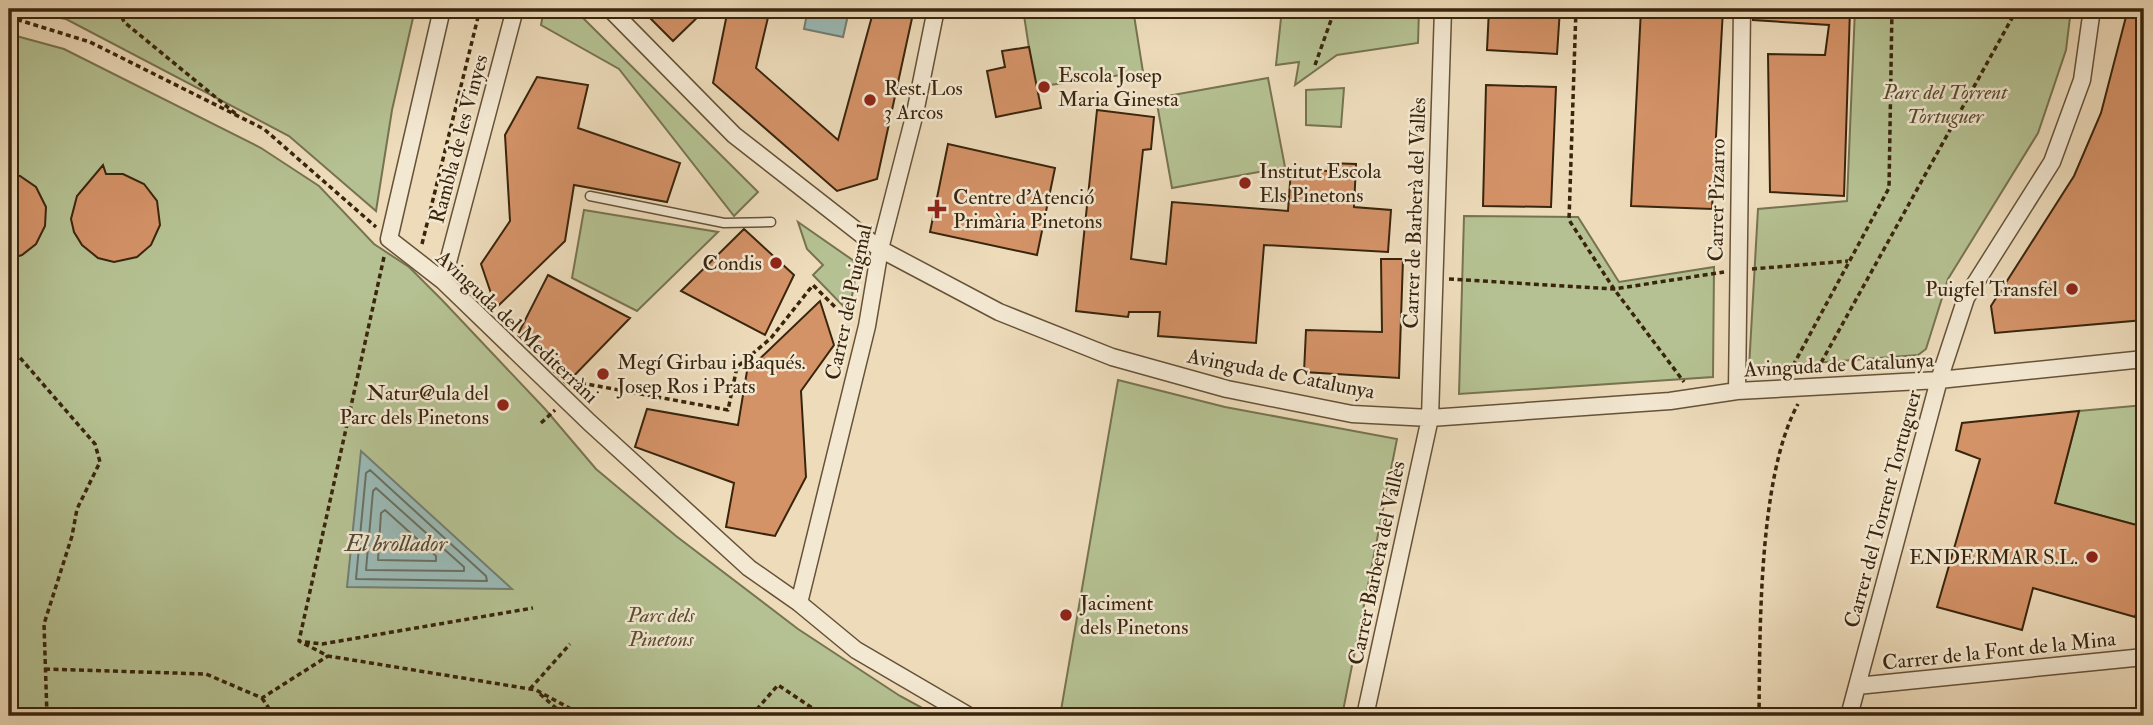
<svg xmlns="http://www.w3.org/2000/svg" width="2153" height="725" font-family="'IM FELL Double Pica',serif">
<rect width="100%" height="100%" fill="#eddbba"/>
<filter id="stains"><feTurbulence type="fractalNoise" baseFrequency=".00286" numOctaves="4"/><feColorMatrix values="0 0 0 0 .2 0 0 0 0 .09 0 0 0 0 .02 0 0 0 .5 -.17"/></filter>
<radialGradient id="worn" r=".72"><stop offset=".6" stop-color="#630" stop-opacity="0"/><stop offset="1" stop-color="#630" stop-opacity=".3"/></radialGradient>
<!-- green -->
<path fill="#b5c192" stroke="#777350" stroke-width="2" d="M9,9H415L392,110L376,211L289,136L66,19Z
M544,9H574L758,192L734,216L619,69L541,25Z
M1023,9H1133L1143,72L1035,87Z
M1282,9H1419L1418,43L1337,55L1295,85L1299,62L1276,65Z
M1855,9H2071L2066,50L2038,133L1948,279L1926,349L1918,355L1749,368L1758,209L1847,201Z
M9,34L64,49L261,148L319,186L374,244L409,267L442,300L545,409L596,469L676,536L798,629L900,696L937,716H9Z
M1268,78L1285,167L1172,188L1156,98Z
M1344,88L1341,127L1306,125V90Z
M584,210L718,232L637,311L572,278Z
M1464,216L1578,217L1619,282L1714,267L1713,377L1459,394Z
M798,222L854,261L857,269L849,312L813,275L823,265L807,249Z
M1118,380L1225,407L1397,439L1342,716H1060Z
M2144,405V527L2055,503L2079,411Z"/>
<!-- water -->
<path fill="#9abab6" stroke="#737e72" stroke-width="2" d="M808,9L848,15L843,37L804,29Z
M361,451L512,589L347,587Z"/>
<g fill="none" stroke-linecap="round" stroke-linejoin="round">
<!-- shore -->
<path stroke="#6a7062" stroke-width="2" d="M370,470L486,576L487,581L356,579L366,473Z
M376,488L464,567V571L366,570L373,491Z
M385,510L436,556V561L378,560L381,513Z"/>
</g>
<!-- building -->
<path fill="#d49267" stroke="#39250d" stroke-width="2" d="M641,9H706L673,41Z
M728,9H770L756,68L838,140L874,9H914L877,179L837,191L713,83Z
M1489,9H1560L1557,54L1487,50Z
M1641,9H1723L1712,209L1631,206Z
M1753,9H1850L1844,196L1770,192L1768,54L1825,55L1829,25L1753,20Z
M2128,9H2144V320L1995,333L1991,306L2074,176L2101,113Z
M1029,47L1041,108L996,117L987,71L1005,67L1002,51Z
M537,77L588,85L578,128L680,163L667,202L574,185L565,241L496,308L481,264L510,221L505,135Z
M1486,85L1556,87L1551,207L1483,206Z
M1097,110L1154,117L1151,149L1143,150L1131,259L1166,264L1172,202L1288,211L1291,169L1328,171V163L1356,164L1354,207L1391,210L1388,252L1264,245L1256,343L1158,336L1160,312H1129L1128,317L1076,311Z
M948,144L1055,168L1037,255L930,232Z
M103,165L106,174H123L144,184L157,201L160,225L151,245L137,257L114,262L98,258L82,245L74,232L71,219L77,196Z
M9,174L20,176L36,187L46,207L45,226L36,244L22,255L9,259Z
M744,229L794,275L765,335L681,291Z
M1381,259H1403L1399,378L1304,372L1306,330L1382,332Z
M548,275L630,318L566,384L518,334Z
M820,301L834,345L801,391L806,477L775,536L726,527L734,483L635,447L647,409L738,425L747,371Z
M2079,411L2055,503L2144,527V588L2135,617L2033,588L2022,630L1937,607L1980,459L1956,450L1962,423Z"/>
<g fill="none" stroke-linecap="round" stroke-linejoin="round">
<!-- lane casing -->
<g stroke="#665238" stroke-width="11">
<path id="lane" d="M590,196L724,223L771,222"/>
</g>
<!-- street casing -->
<g stroke="#665238" stroke-width="19">
<path id="street" d="M442,9L389,239L443,281L589,422L749,568L799,603L856,650L969,716
M610,9L734,135L880,249L999,312L1112,357L1227,389L1352,414L1430,418L1670,401L1737,391L1939,380L2144,359
M443,281L515,9
M1737,391L1742,9
M799,603L867,326L880,249L915,113L936,9
M1857,686L2144,657
M1365,716L1430,418L1443,9
M1849,716L1939,380L1966,298L2052,162L2082,80L2092,9"/>
</g>
<!-- path -->
<path stroke="#39250d" stroke-width="3.5" stroke-dasharray="5 3.5" stroke-linecap="butt" d="M119,9L124,22L236,114
M1576,9L1569,220L1614,289L1684,382
M9,17L90,42L264,129L376,227
M1315,65L1335,9
M422,244L480,9
M384,257L299,641L328,656L536,690L584,716
M1752,269L1848,261
M1449,279L1614,289L1724,272
M9,345L95,444L100,462L77,509L72,536L44,624L47,716
M1817,370L2017,9
M1789,373L1889,188L1892,9
M575,389L581,383L728,410L737,367L771,338L813,285L849,321L851,316
M541,423L555,410
M305,642L322,644L533,608
M45,669L206,674L262,698L328,656
M530,689L570,644
M540,694L565,716
M262,698L274,716
M35,716H47
M751,716L778,685L824,716
M1759,716C1760,633 1758,477 1798,404"/>
<!-- lane -->
<use href="#lane" stroke="#f3e8d2" stroke-width="8"/>
<!-- street -->
<use href="#street" stroke="#f3e8d2" stroke-width="16"/>
</g>
<!-- markers -->
<g fill="#8f2418" stroke="#f3e8d2" stroke-width="2.5">
<circle cx="1044" cy="87" r="7"/>
<circle cx="870" cy="100" r="7"/>
<circle cx="1245" cy="183" r="7"/>
<path d="M933.5 198.5h7v7h7v7h-7v7h-7v-7h-7v-7h7z"/>
<circle cx="776" cy="263" r="7"/>
<circle cx="2072" cy="289" r="7"/>
<circle cx="603" cy="374" r="7"/>
<circle cx="503" cy="405" r="7"/>
<circle cx="2092" cy="557" r="7"/>
<circle cx="1066" cy="615" r="7"/>
</g>
<g text-anchor="middle" dominant-baseline="central" stroke-width="5" stroke-linejoin="round" paint-order="stroke">
<!-- poi labels -->
<g font-size="21" fill="#39250d" stroke="#f3e8d2" text-anchor="start">
<text x="1058" y="75">Escola Josep<tspan x="1058" dy="24">Maria Ginesta</tspan></text>
<text x="884" y="88">Rest. Los<tspan x="884" dy="24">3 Arcos</tspan></text>
<text x="1259" y="171">Institut Escola<tspan x="1259" dy="24">Els Pinetons</tspan></text>
<text x="953" y="197">Centre d'Atenció<tspan x="953" dy="24">Primària Pinetons</tspan></text>
<text x="762" y="263" text-anchor="end">Condis</text>
<text x="2058" y="289" text-anchor="end">Puigfel Transfel</text>
<text x="617" y="362">Megí Girbau i Baqués.<tspan x="617" dy="24">Josep Ros i Prats</tspan></text>
<text x="489" y="393" text-anchor="end">Natur@ula del<tspan x="489" dy="24">Parc dels Pinetons</tspan></text>
<text x="2078" y="557" text-anchor="end">ENDERMAR S.L.</text>
<text x="1080" y="603">Jaciment<tspan x="1080" dy="24">dels Pinetons</tspan></text>
</g>
<!-- park labels -->
<g font-size="21" font-style="italic" fill="#584c2e" stroke="#f3e8d2">
<text x="1945" y="92">Parc del Torrent<tspan x="1945" dy="24">Tortuguer</tspan></text>
<text x="661" y="615">Parc dels<tspan x="661" dy="24">Pinetons</tspan></text>
</g>
<!-- street labels -->
<g font-size="21" fill="#39250d" stroke="#f3e8d2">
<text transform="translate(459 139) rotate(-75)">Rambla de les Vinyes</text>
<text transform="translate(1717 200) rotate(-89)">Carrer Pizarro</text>
<text transform="translate(1415 213) rotate(-88)">Carrer de Barberà del Vallès</text>
<text transform="translate(849 302) rotate(-78)">Carrer del Puigmal</text>
<text transform="translate(517 327) rotate(43)">Avinguda del Mediterràni</text>
<text transform="translate(1839 365) rotate(-3)">Avinguda de Catalunya</text>
<text transform="translate(1281 374) rotate(11)">Avinguda de Catalunya</text>
<text transform="translate(1883 509) rotate(-75)">Carrer del Torrent Tortuguer</text>
<text transform="translate(1377 563) rotate(-78)">Carrer Barberà del Vallès</text>
<text transform="translate(1999 651) rotate(-6)">Carrer de la Font de la Mina</text>
</g>
<!-- water labels -->
<g font-size="23" font-style="italic" fill="#514a37" stroke="#f3e8d2">
<text x="396" y="543">El brollador</text>
</g>
</g>
<!-- margin -->
<rect width="2153" height="725" fill="none" stroke="#eddbba" stroke-width="35"/>
<rect x="10" y="10" width="2132" height="704" fill="none" stroke="#39250d" stroke-width="3.5"/>
<rect x="18" y="18" width="2118" height="690" fill="none" stroke="#39250d" stroke-width="2"/>
<rect width="100%" height="100%" filter="url(#stains)"/>
<rect width="100%" height="100%" fill="url(#worn)"/>
</svg>
